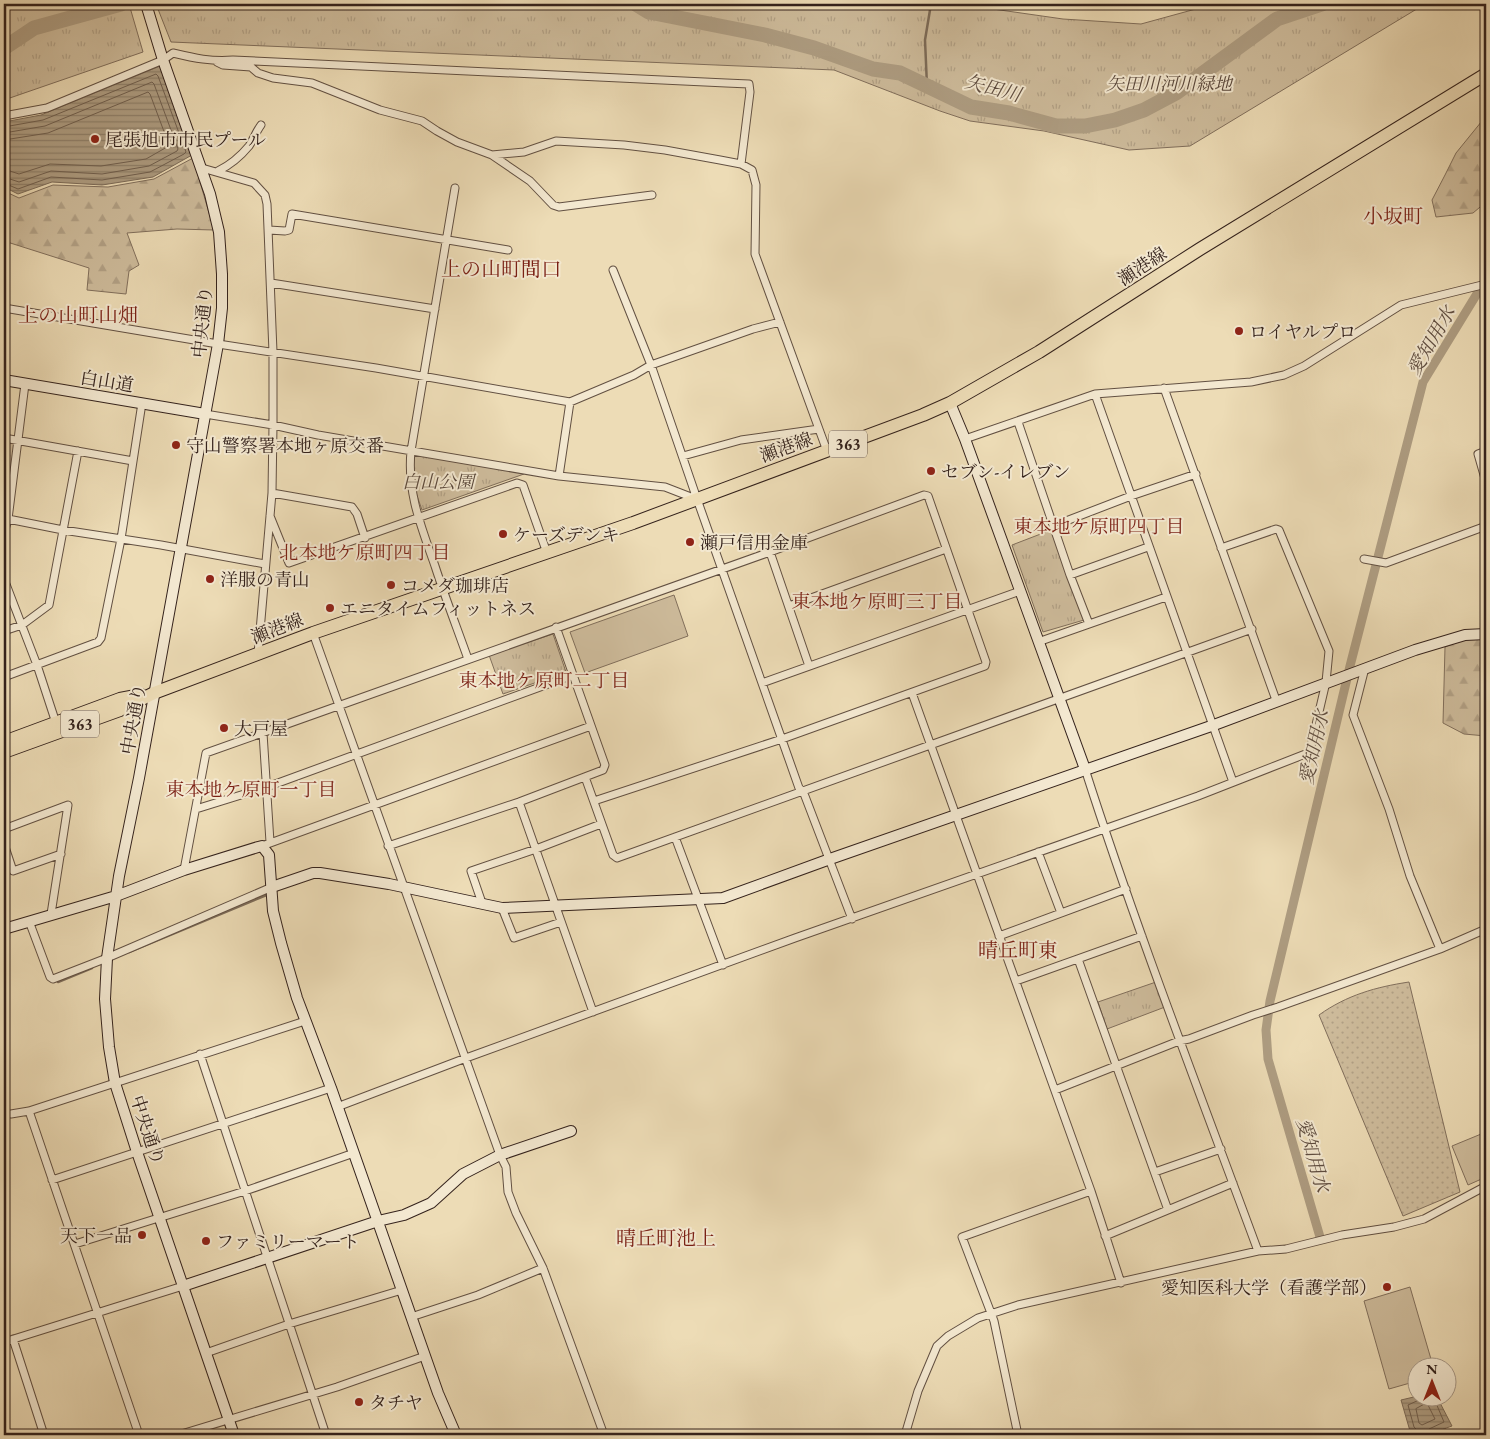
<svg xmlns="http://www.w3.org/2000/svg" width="1490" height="1439" font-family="'EB Garamond','Noto Serif JP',serif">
<defs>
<pattern id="grass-dots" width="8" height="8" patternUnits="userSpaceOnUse" patternTransform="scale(1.25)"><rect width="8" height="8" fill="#cebc9c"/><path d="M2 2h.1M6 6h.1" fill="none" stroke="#b2a186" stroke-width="1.8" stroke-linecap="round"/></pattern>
<pattern id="forest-firs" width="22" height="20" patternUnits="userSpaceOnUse" patternTransform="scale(1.25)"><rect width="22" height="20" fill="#cebc9c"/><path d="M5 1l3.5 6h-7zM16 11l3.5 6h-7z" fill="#b2a186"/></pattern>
<pattern id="park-tufts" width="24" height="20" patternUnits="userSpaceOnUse" patternTransform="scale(1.25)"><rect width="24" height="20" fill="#cebc9c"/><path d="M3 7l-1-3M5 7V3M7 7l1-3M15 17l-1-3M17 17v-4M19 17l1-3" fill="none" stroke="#b2a186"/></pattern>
<pattern id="water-rules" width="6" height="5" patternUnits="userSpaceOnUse" patternTransform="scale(1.25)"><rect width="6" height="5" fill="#ae9d82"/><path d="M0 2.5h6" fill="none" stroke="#8e806a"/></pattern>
</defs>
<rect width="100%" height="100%" fill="#eddcb6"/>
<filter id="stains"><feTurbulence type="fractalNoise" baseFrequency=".004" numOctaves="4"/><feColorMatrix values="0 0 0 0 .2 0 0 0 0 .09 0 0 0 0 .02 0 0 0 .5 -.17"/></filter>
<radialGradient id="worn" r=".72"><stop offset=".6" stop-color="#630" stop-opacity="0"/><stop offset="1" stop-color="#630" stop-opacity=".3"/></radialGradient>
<!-- grass -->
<path fill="url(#grass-dots)" stroke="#816f5c" d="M1409,982L1460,1192L1403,1216L1319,1015C1347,995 1376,987 1409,982Z"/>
<!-- forest -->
<path fill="url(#forest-firs)" stroke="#816f5c" d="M1486,116V202L1473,213L1436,217L1432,200L1445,175L1456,153Z
M193,158L214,230L177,229L127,233L139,265L129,271L126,294L87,290L89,268L4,241V191L19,198L53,185L108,187L154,179Z
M1486,638V736L1464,734L1443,723L1445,647L1465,639Z"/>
<!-- park -->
<path fill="url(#park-tufts)" stroke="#816f5c" d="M4,4H129L143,52L4,100Z
M156,4H958L1063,19L1141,24L1214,4H1425L1190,146L1129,150L1044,131L970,121L940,111L834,70L171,42Z
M4,438L18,440L4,533Z
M413,454L523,472L524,474L422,510L415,490Z
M1051,530L1084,620L1043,632L1012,545Z
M553,634L566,672L503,694L489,655Z
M1156,982L1165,1007L1107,1029L1098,1002Z"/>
<!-- pitch -->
<path fill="#cebc9c" stroke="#816f5c" d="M674,595L688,636L585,673L570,632Z
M1486,1132V1177L1468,1185L1452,1146Z
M1410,1287L1433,1366H1418L1417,1381L1389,1389L1364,1301Z"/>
<!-- water -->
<path fill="url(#water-rules)" stroke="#7d6c59" d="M160,66L192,155L153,177L102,185L52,182L18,194L4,187V122L41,115Z
M1418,1396L1437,1397L1452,1426C1437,1431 1425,1439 1410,1431L1401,1400Z"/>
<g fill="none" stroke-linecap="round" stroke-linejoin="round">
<!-- shore -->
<path stroke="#71604f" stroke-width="1" d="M4,127L43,120L156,74L158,76L186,152L184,154L150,172L102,180L51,177L18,189L4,183
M4,133L45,126L152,82L154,84L178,149L177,151L149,166L102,174L51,171L19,182L4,177
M4,140L48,133L148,92L150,94L169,145L167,147L146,159L101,166L50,164L19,174L4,169
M1427,1403L1435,1419L1422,1425L1419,1423L1416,1409Z
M1419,1435L1418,1431L1414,1427L1408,1405L1419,1400L1422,1396
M1427,1435L1429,1429L1444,1422L1433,1396"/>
<!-- stream -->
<path stroke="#7d6c59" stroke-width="2.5" d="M927,86L925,40L931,4
M129,952L269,894
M58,982L92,968"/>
<!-- canal -->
<path stroke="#ae9d82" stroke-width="9" d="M1320,1237L1268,1059L1266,1030L1270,1001L1350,666L1423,382L1486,279"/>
<!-- river -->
<path stroke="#ae9d82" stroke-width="15" d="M636,4L649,12L765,35L814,48L873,69L900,73L971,107L1009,113L1056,126H1085L1115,120L1144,110L1176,93L1277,19L1322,4
M4,48L34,28L121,4"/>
<!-- street casing -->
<g stroke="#625042" stroke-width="9">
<path id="street" d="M217,62L223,65L251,67L258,73L273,78L312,83L380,110L422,121L437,131L457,142L492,155L524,152L556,141L624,145L665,150L720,160L741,164L752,170L756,185L755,254L827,451
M4,116L47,108L163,60L173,53C194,58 212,62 233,60L726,83L749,84L750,92L741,164
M492,155L530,181L553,205L559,207L652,195
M202,168L254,183L265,195L267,204L273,352V425L272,493L258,654
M218,171C230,165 240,157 249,146C253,140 256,132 261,125
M455,188L411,451C407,493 421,526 435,566C445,597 457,628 468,659
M269,230L285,231L289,230L292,214L508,250
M613,270L651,365L697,499L799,788L803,791L852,919
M271,283L435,309
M4,308L218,344L376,368L570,402L634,375L651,365L753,329L780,322
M1164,388L1276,700
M1095,394L1233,782
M205,414L273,425L318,435L559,476L665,487L696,499
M1018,422L1070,575L1089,624
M4,438L133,461
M965,439L1095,394L1251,382L1284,375L1304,366L1401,305L1486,284
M1486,451L1478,454L1486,482
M683,456L741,440L819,429
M559,476L570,402
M272,493L352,507L357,514L365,538
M270,516L289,563L517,483L523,485L547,553
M8,519L63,530L161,545L265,564
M1053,526L1131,496L1196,474
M4,533L8,519L25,384
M770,552L809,666
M1364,559L1386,563L1486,526
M1070,575L1148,547
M4,579L37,665L56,723
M789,606L946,549
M4,631L22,625L49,605L78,451
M313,633L500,1155L506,1167L508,1192L516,1213L543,1268L604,1435
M1038,642L1166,597
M1365,668L1353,715L1389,809L1410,876L1440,949
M4,677L98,642L101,638L121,539L142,403
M762,683L1020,591
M912,693L1091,1191L1121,1283
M263,733L270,842
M1085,769C1137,931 1199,1091 1258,1251
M585,777L613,855L617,858L1252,629
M519,802L593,1012
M196,809L267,787L573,675
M4,829L68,805L51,914
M675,837L723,965
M4,844L13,871L61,854
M262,846L591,726
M388,846L519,802L603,770L605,765L556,627
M1038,852L1061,913
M184,870L206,753L770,552L924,495L928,496L986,662L985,666L782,739L594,801
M482,903L471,871L536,849L601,824
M502,908L514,938L561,922
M29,921L50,977L53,979L107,958L272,887
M999,936L1126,889
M1078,959L1168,1210
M1016,981L1142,936
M200,1054L326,1435
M1055,1090L1179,1041L1189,1039L1253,1015L1278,1007L1440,949L1486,929
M337,1107L466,1058L795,938L1198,796L1308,753L1311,746L1326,682L1329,651L1279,530L1276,529L1221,548
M29,1111L139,1435
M11,1114L29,1111L305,1021
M1155,1172L1221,1149
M52,1180L331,1088
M1105,1236L1233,1183
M75,1244L245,1191L354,1153
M411,1317L478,1295L543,1268
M13,1339L44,1435
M4,1342L183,1286
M206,1353L289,1324L402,1290
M178,1435L337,1387L425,1356
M905,1435L918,1391L937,1346L948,1336L978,1318L1018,1305L1258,1251L1286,1249L1342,1235L1394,1227L1424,1219L1486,1186
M1018,1435L994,1321L962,1237L1091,1191"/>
</g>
<!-- secondary casing -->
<g stroke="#34221c" stroke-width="12">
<path id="secondary" d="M146,4L163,60L210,194L219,232L222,274V308L218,344L139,778L119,876L107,958L105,999L109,1047L115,1083L137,1152L234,1435
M4,380L205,414
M950,403L965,439L1085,769
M272,887L313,873H320L389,884L502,908L723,898L830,859L1214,725L1415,650L1465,635L1486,634
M4,929L116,896L184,870L258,847L262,846L269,855L273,911L281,943L297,998L331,1088L438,1393L456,1435
M183,1286L378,1221L404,1215L431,1203L463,1174L500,1155L571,1131"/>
</g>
<!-- highway casing -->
<g stroke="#34221c" stroke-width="14">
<path id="highway" d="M4,742L120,699L141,695
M4,752L120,710L154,693L313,633L633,523L923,415L950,403L1039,352L1200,249L1486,74"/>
</g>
<!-- street -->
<use href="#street" stroke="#f3e8d0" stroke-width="7"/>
<!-- secondary -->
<use href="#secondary" stroke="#f3e8d0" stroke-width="10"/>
<!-- highway -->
<use href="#highway" stroke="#eddcb6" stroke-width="12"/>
</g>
<!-- markers -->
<g fill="#8f2418" stroke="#f3e8d0" stroke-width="2">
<circle cx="95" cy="139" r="5"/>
<circle cx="1239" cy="331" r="5"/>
<circle cx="176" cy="445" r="5"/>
<circle cx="931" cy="471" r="5"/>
<circle cx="503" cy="534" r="5"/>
<circle cx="690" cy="542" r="5"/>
<circle cx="210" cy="579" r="5"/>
<circle cx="391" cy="585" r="5"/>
<circle cx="330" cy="608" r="5"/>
<circle cx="224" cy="728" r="5"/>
<circle cx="142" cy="1235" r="5"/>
<circle cx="206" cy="1241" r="5"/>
<circle cx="1387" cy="1287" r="5"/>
<circle cx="359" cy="1402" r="5"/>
</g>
<g text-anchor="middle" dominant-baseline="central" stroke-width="4" stroke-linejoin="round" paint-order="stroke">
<!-- shield labels -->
<g fill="#f3e8d0" stroke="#6d5d52" stroke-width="1">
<rect x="829" y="430.5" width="38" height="27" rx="4"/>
<rect x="61" y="710.5" width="38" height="27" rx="4"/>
</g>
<g font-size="16" font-weight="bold" fill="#34221c">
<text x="848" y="444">363</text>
<text x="80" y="724">363</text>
</g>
<!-- park labels -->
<g font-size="18" font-style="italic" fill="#5a483c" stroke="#f3e8d0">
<text x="1169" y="83">矢田川河川緑地</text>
<text x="438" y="481">白山公園</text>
</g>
<!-- poi labels -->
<g font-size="18" fill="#34221c" stroke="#f3e8d0" text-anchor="start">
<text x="105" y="139">尾張旭市市民プール</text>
<text x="1249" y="331">ロイヤルプロ</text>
<text x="186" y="445">守山警察署本地ヶ原交番</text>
<text x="941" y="471">セブン-イレブン</text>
<text x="513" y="534">ケーズデンキ</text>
<text x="700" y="542">瀬戸信用金庫</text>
<text x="220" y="579">洋服の青山</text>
<text x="401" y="585">コメダ珈琲店</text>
<text x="340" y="608">エニタイムフィットネス</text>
<text x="234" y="728">大戸屋</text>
<text x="132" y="1235" text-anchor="end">天下一品</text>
<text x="216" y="1241">ファミリーマート</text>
<text x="1377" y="1287" text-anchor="end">愛知医科大学（看護学部）</text>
<text x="369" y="1402">タチヤ</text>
</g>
<!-- street labels -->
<g font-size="18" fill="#34221c" stroke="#f3e8d0">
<text transform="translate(1142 266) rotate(-33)">瀬港線</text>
<text transform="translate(202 322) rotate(-84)">中央通り</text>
<text transform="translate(107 381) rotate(9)">白山道</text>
<text transform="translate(786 447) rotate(-20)">瀬港線</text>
<text transform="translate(277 628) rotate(-21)">瀬港線</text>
<text transform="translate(133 719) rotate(-80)">中央通り</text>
<text transform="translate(148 1130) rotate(72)">中央通り</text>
</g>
<!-- water labels -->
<g font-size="19" font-style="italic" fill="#5f4d40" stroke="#f3e8d0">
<text transform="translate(993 88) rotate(15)">矢田川</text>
<text transform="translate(1431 341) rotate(-60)">愛知用水</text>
<text transform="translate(1314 747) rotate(-77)">愛知用水</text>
<text transform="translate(1313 1155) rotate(74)">愛知用水</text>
</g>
<!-- neighbourhood labels -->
<g font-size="19" fill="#7a1f14" stroke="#f3e8d0">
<text x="1099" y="526">東本地ケ原町四丁目</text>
<text x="365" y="552">北本地ケ原町四丁目</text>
<text x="877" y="601">東本地ケ原町三丁目</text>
<text x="544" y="680">東本地ケ原町二丁目</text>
<text x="251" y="789">東本地ケ原町一丁目</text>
</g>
<!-- quarter labels -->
<g font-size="20" fill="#7a1f14" stroke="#f3e8d0">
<text x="1393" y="216">小坂町</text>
<text x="501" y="269">上の山町間口</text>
<text x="78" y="315">上の山町山畑</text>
<text x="1018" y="950">晴丘町東</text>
<text x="666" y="1238">晴丘町池上</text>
</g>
</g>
<!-- margin -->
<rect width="1490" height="1439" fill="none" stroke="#eddcb6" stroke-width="20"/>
<rect x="5" y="5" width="1480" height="1429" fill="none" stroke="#34221c" stroke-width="2.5"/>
<rect x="10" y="10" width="1470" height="1419" fill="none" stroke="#34221c"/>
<!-- north arrow -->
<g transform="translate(1432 1382)"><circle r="24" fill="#f3e8d0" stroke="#a79988"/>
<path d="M0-4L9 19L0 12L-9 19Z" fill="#8f2418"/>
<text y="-8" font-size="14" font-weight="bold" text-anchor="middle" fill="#34221c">N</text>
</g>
<rect width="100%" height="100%" filter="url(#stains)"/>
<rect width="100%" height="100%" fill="url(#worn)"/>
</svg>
